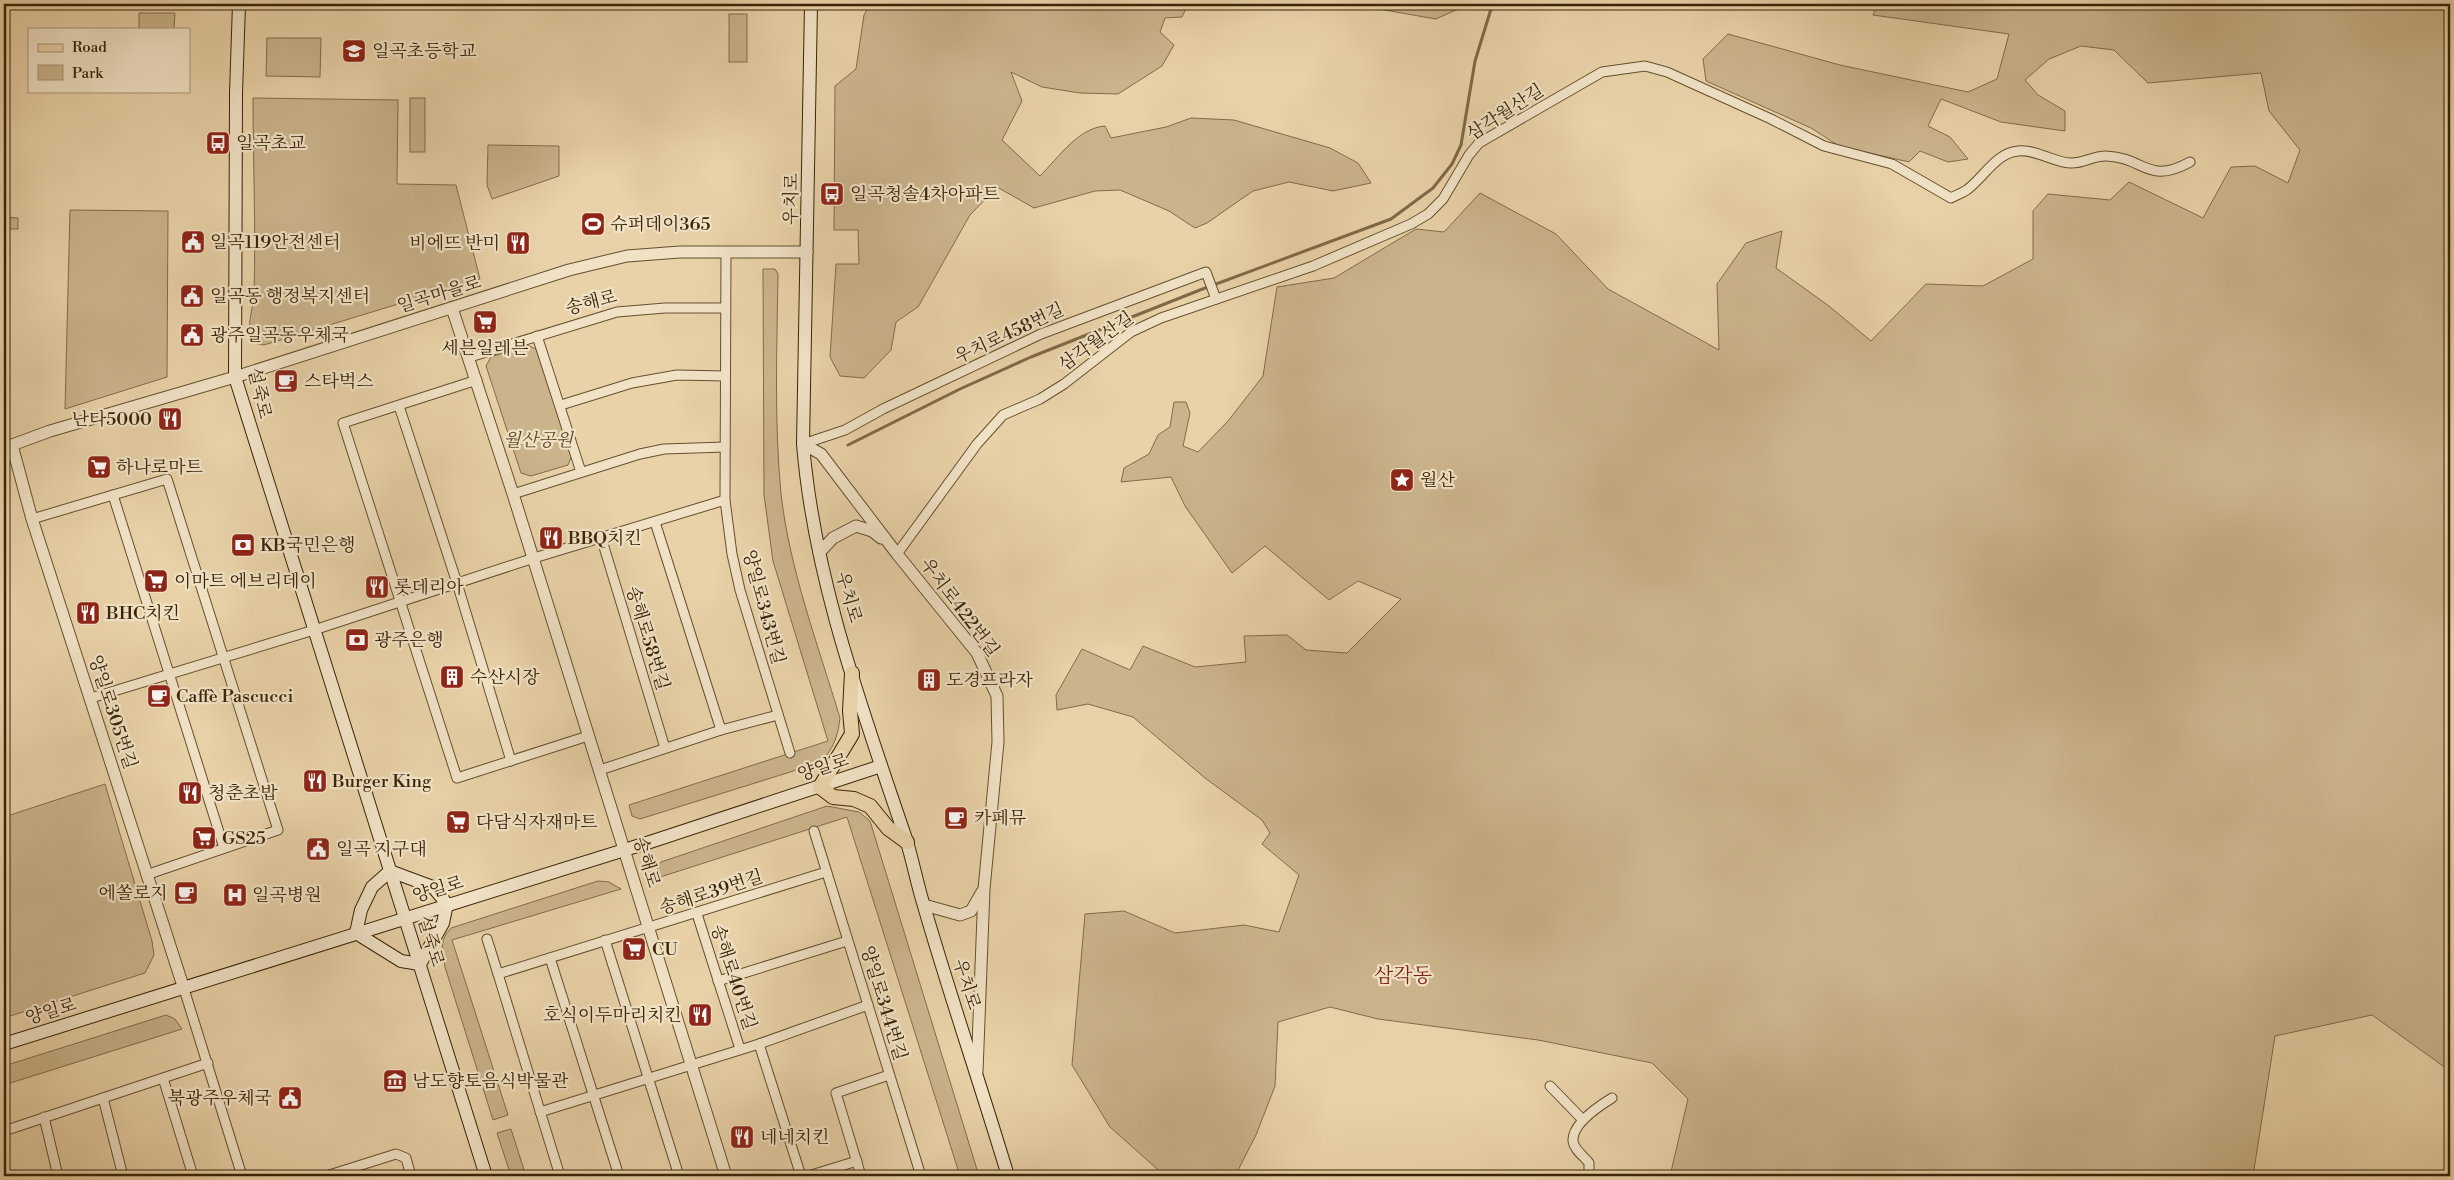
<svg xmlns="http://www.w3.org/2000/svg" width="2454" height="1180" font-family="'Libre Bodoni','Noto Serif KR',serif">
	<rect width="100%" height="100%" fill="#e9d2a8"/>
	<filter id="stains"><feTurbulence type="fractalNoise" baseFrequency=".004" numOctaves="4"/><feColorMatrix values="0 0 0 0 .2 0 0 0 0 .09 0 0 0 0 .02 0 0 0 .5 -.17"/></filter>
	<radialGradient id="worn" r=".72"><stop offset=".6" stop-color="#630" stop-opacity="0"/><stop offset="1" stop-color="#630" stop-opacity=".3"/></radialGradient>
	<g fill="#cbb48c" stroke="#826c49">
		<path d="M870,4H1188L1182,17L1165,18L1160,32L1174,45L1162,66L1118,94L1080,93L1042,87L1011,72L1022,101L1002,140L1040,176C1058,158 1078,128 1105,126L1111,138L1166,127L1191,118L1234,120L1330,148L1358,163L1371,183L1333,191L1289,182L1253,191L1207,223L1195,228L1169,211L1120,190L1095,191L1034,208L997,187L970,215L918,307L896,322L891,350L864,378L840,376L830,357L836,264H859L858,230H834L835,86L856,69L864,15Z"/>
		<path d="M1361,4H1469L1436,19L1367,7Z"/>
		<path d="M1877,4H2450V1071L2372,1015L2275,1036L2253,1176H1670L1688,1099L1652,1063L1538,1040L1378,1019L1330,1007L1278,1022L1275,1086L1256,1135L1235,1176H1165L1110,1127L1072,1065L1085,914L1124,911L1175,933L1244,925L1279,932L1299,875L1262,844L1270,833L1262,820L1205,778L1133,717L1088,704L1057,710L1056,695L1082,649L1130,670L1143,646L1195,667L1246,662L1244,636L1287,635L1306,650L1347,653L1401,599L1358,581L1329,600L1265,546L1232,573L1185,506L1171,477L1121,482L1124,468L1149,454L1158,435L1170,427L1174,402H1186L1190,413L1183,446L1198,452L1228,421L1263,376L1277,287L1334,278L1416,229L1444,232L1480,193L1556,234L1608,289L1719,350L1717,284L1746,243L1782,231L1776,268L1829,306L1871,341L1926,284L1983,286L2033,259V211L2048,194L2110,200L2129,182L2203,218L2231,167L2255,166L2288,183L2300,150L2269,111L2261,73L2148,83L2114,50L2081,46L2049,59L2025,80L2038,95L2065,111V131L2001,122L1941,99L1928,126L1950,137L1968,159L1948,162L1920,151L1909,162L1839,146L1811,128L1706,81L1703,59L1728,34L1840,65L1968,92L1997,79L2009,34L1873,15Z"/>
		<path d="M139,13H175L174,29H139Z"/>
		<rect x="729" y="14" width="18" height="48"/>
		<path d="M267,38H321L320,77L266,76Z"/>
		<path d="M253,98L398,100L397,184L456,185L480,279L264,345L253,343C245,328 253,311 254,294C256,229 253,164 253,98Z"/>
		<rect x="410" y="98" width="15" height="54"/>
		<path d="M488,145L559,146V176L492,199L487,185Z"/>
		<path d="M70,210L168,211L167,377L65,409Z"/>
		<path d="M4,217L18,218V229H4Z"/>
		<path d="M763,269H775L778,274C777,347 774,421 781,494C790,571 818,645 840,718C838,736 833,751 819,763L640,819L632,816L629,805L828,741L773,561L764,495Z"/>
		<path d="M527,345L536,349L572,455L568,465L531,476L521,473L486,366L491,357Z"/>
		<path d="M105,784L152,941L154,955L145,973L4,1018V817Z"/>
		<path d="M827,806L859,812L870,821L979,1176H960L847,817L651,880L661,862Z"/>
		<path d="M598,881L609,882L621,889L452,940L508,1115L493,1120L445,967C442,951 439,940 451,928Z"/>
		<path d="M166,1015L175,1019L182,1029L4,1085V1066Z"/>
		<path d="M511,1129L526,1176H511L497,1133Z"/>
	</g>
	<g fill="none" stroke-linecap="round" stroke-linejoin="round">
		<path stroke="#7f6946" stroke-width="3" d="M848,445L960,389L1031,357L1200,290L1391,219L1433,188L1452,164L1461,145L1475,61L1491,9L1497,4"/>
		<defs>
			<g id="minor">
				<path d="M726,252L725,500L732,554L740,590L790,753"/>
				<path d="M537,336L581,472"/>
				<path d="M470,357L617,312L665,308H725"/>
				<path d="M477,380L343,423L457,778L588,736"/>
				<path d="M561,405L632,383L677,375L725,376"/>
				<path d="M399,406L457,583L511,761"/>
				<path d="M803,444L845,430L883,409L1041,334L1206,272L1216,299"/>
				<path d="M513,494L640,454L664,449L725,447"/>
				<path d="M113,495L224,848"/>
				<path d="M32,519L167,479L278,830L146,875"/>
				<path d="M655,522L721,730"/>
				<path d="M601,537L665,748"/>
				<path d="M897,554L977,444L1003,415L1040,399L1064,384L1131,332L1161,318L1313,266L1411,224L1428,214L1443,199L1469,155L1479,143L1602,72L1645,66L1667,72L1771,119L1824,146L1892,164L1951,198C1956,195 1963,193 1968,189C1984,177 1996,153 2018,151C2036,149 2053,162 2070,163C2083,164 2094,155 2107,156C2145,158 2148,185 2190,162"/>
				<path d="M91,698L314,630L534,558L725,500"/>
				<path d="M600,770L721,730L778,715"/>
				<path d="M814,831L921,1176"/>
				<path d="M697,914L740,1049"/>
				<path d="M487,939L498,974"/>
				<path d="M605,940L679,1176"/>
				<path d="M550,958L619,1176"/>
				<path d="M718,981L847,941"/>
				<path d="M184,989L242,1176"/>
				<path d="M759,1044L801,1176"/>
				<path d="M163,1078L193,1176"/>
				<path d="M1550,1086L1583,1120"/>
				<path d="M103,1098L123,1176"/>
				<path d="M540,1112L759,1044L868,1005"/>
				<path d="M44,1117L58,1176"/>
				<path d="M4,1131L208,1063"/>
				<path d="M326,1176L396,1154L406,1158L411,1176"/>
				<path d="M560,1176L498,974L826,872"/>
				<path d="M808,1176L857,1161"/>
				<path d="M861,1176L836,1093L889,1075"/>
				<path d="M1589,1176V1163C1585,1157 1574,1150 1573,1141C1572,1124 1599,1106 1612,1098"/>
			</g>
			<g id="tertiary">
				<path d="M452,308L513,494L726,1176"/>
				<path d="M803,444L821,454L897,554L977,653L997,696L998,742L984,889L977,1072"/>
				<path d="M4,445H12L50,431L235,377L569,270L627,256L680,252H807"/>
				<path d="M12,445L32,519L184,989"/>
				<path d="M819,553L833,538L856,526L872,531L881,538"/>
				<path d="M924,905L960,915L971,911L982,892"/>
			</g>
			<g id="secondary">
				<path d="M239,4L236,93L235,377L486,1176"/>
				<path d="M811,4L803,444C814,580 863,711 906,839C913,861 917,884 924,906C950,996 981,1086 1008,1176"/>
				<path d="M390,871L433,887L447,904"/>
				<path d="M356,933L361,910L372,887L390,871"/>
				<path d="M356,933L401,961L420,964"/>
				<path d="M420,964L443,923L447,904"/>
				<path d="M4,1044L650,842L881,766"/>
			</g>
			<path id="primary" d="M852,673L850,711L852,734L820,787L833,797L854,799L870,806L888,828L907,842"/>
		</defs>
		<use href="#minor" stroke="#65502e" stroke-width="11"/>
		<use href="#tertiary" stroke="#65502e" stroke-width="13"/>
		<use href="#secondary" stroke="#392406" stroke-width="14"/>
		<use href="#primary" stroke="#392406" stroke-width="16"/>
		<use href="#minor" stroke="#f1e2c6" stroke-width="9"/>
		<use href="#tertiary" stroke="#f1e2c6" stroke-width="11"/>
		<use href="#secondary" stroke="#f1e2c6" stroke-width="12"/>
		<use href="#primary" stroke="#e9d2a8" stroke-width="14"/>
	</g>
	<defs>
		<symbol id="school-square" viewBox="-11 -11 22 22"><rect x="-9" y="-9" width="18" height="18" rx="4" fill="#8f2418" stroke="#f1e2c6"/><path d="M0-5L7-2L0 1L-7-2ZM-4 1L0 2.5L4 1V4Q0 6-4 4Z" fill="#fff"/></symbol>
		<symbol id="bus-square" viewBox="-11 -11 22 22"><rect x="-9" y="-9" width="18" height="18" rx="4" fill="#8f2418" stroke="#f1e2c6"/><path d="M-5-6H5V4H4V6H2V4H-2V6H-4V4H-5ZM-3.5-4V0h7V-4ZM-3.5 1.2v1.5H-2V1.2ZM2 1.2v1.5H3.5V1.2Z" fill="#fff"/></symbol>
		<symbol id="stadium-square" viewBox="-11 -11 22 22"><rect x="-9" y="-9" width="18" height="18" rx="4" fill="#8f2418" stroke="#f1e2c6"/><path d="M0-5a6.5 5 0 1 0 0 10a6.5 5 0 1 0 0-10ZM-3.5-1.8h7v3.6h-7Z" fill="#fff"/></symbol>
		<symbol id="civic-square" viewBox="-11 -11 22 22"><rect x="-9" y="-9" width="18" height="18" rx="4" fill="#8f2418" stroke="#f1e2c6"/><path d="M-.6-6.5H3V-4.5H.6V-3L4-1V1h2V6H-6V1h2V-1L-.6-3ZM-1.2 2.5V6h2.4V2.5Z" fill="#fff"/></symbol>
		<symbol id="restaurant-square" viewBox="-11 -11 22 22"><rect x="-9" y="-9" width="18" height="18" rx="4" fill="#8f2418" stroke="#f1e2c6"/><path d="M-5-6h1v4h1v-4h1v4h1v-4h1v5L-1.5 .5V6h-2V.5L-5-1ZM5-6V6H3V1.5H1.5Q1.5-4 5-6Z" fill="#fff"/></symbol>
		<symbol id="supermarket-square" viewBox="-11 -11 22 22"><rect x="-9" y="-9" width="18" height="18" rx="4" fill="#8f2418" stroke="#f1e2c6"/><path d="M-6-5.5h2.5l.6 2H6L4.5 2H-2.5L-4.4-4H-6ZM-1.5 3.2a1.3 1.3 0 1 0 .1 0ZM3 3.2a1.3 1.3 0 1 0 .1 0Z" fill="#fff"/></symbol>
		<symbol id="cafe-square" viewBox="-11 -11 22 22"><rect x="-9" y="-9" width="18" height="18" rx="4" fill="#8f2418" stroke="#f1e2c6"/><path d="M-5.5-4.5H6V0H3Q3 3.5 0 3.5H-2.5Q-5.5 3.5-5.5 0ZM3-3.2v2h1.7v-2ZM-6 4.5H4V6H-6Z" fill="#fff"/></symbol>
		<symbol id="sight-square" viewBox="-11 -11 22 22"><rect x="-9" y="-9" width="18" height="18" rx="4" fill="#8f2418" stroke="#f1e2c6"/><path d="M0-6L1.8-2.2L6-1.7L2.9 1.2L3.7 5.4L0 3.3L-3.7 5.4L-2.9 1.2L-6-1.7L-1.8-2.2Z" fill="#fff"/></symbol>
		<symbol id="bank-square" viewBox="-11 -11 22 22"><rect x="-9" y="-9" width="18" height="18" rx="4" fill="#8f2418" stroke="#f1e2c6"/><path d="M-6-4H6V4H-6ZM0-2.3a2.3 2.3 0 1 0 0 4.6a2.3 2.3 0 1 0 0-4.6Z" fill="#fff"/></symbol>
		<symbol id="building-square" viewBox="-11 -11 22 22"><rect x="-9" y="-9" width="18" height="18" rx="4" fill="#8f2418" stroke="#f1e2c6"/><path d="M-4-6H4V6H1V3H-1V6H-4ZM-2.5-4.3h1.7v1.8h-1.7ZM.8-4.3h1.7v1.8H.8ZM-2.5-1h1.7V.8h-1.7ZM.8-1h1.7V.8H.8Z" fill="#fff"/></symbol>
		<symbol id="hospital-square" viewBox="-11 -11 22 22"><rect x="-9" y="-9" width="18" height="18" rx="4" fill="#8f2418" stroke="#f1e2c6"/><path d="M-5-5h3v3.5h4V-5h3V5h-3V1.5h-4V5h-3Z" fill="#fff"/></symbol>
		<symbol id="museum-square" viewBox="-11 -11 22 22"><rect x="-9" y="-9" width="18" height="18" rx="4" fill="#8f2418" stroke="#f1e2c6"/><path d="M0-6L6-3V-2H-6V-3ZM-5-1h2V3h-2ZM-1-1h2V3h-2ZM3-1h2V3H3ZM-6 4H6V6H-6Z" fill="#fff"/></symbol>
	</defs>
	<g fill-rule="evenodd">
		<use href="#school-square" x="340" y="37" width="28" height="28"/>
		<use href="#bus-square" x="204" y="129" width="28" height="28"/>
		<use href="#bus-square" x="818" y="180" width="28" height="28"/>
		<use href="#stadium-square" x="579" y="210" width="28" height="28"/>
		<use href="#civic-square" x="179" y="228" width="28" height="28"/>
		<use href="#restaurant-square" x="504" y="229" width="28" height="28"/>
		<use href="#civic-square" x="178" y="282" width="28" height="28"/>
		<use href="#supermarket-square" x="471" y="308" width="28" height="28"/>
		<use href="#civic-square" x="178" y="321" width="28" height="28"/>
		<use href="#cafe-square" x="272" y="367" width="28" height="28"/>
		<use href="#restaurant-square" x="156" y="405" width="28" height="28"/>
		<use href="#supermarket-square" x="85" y="453" width="28" height="28"/>
		<use href="#sight-square" x="1388" y="466" width="28" height="28"/>
		<use href="#restaurant-square" x="537" y="524" width="28" height="28"/>
		<use href="#bank-square" x="229" y="531" width="28" height="28"/>
		<use href="#supermarket-square" x="142" y="567" width="28" height="28"/>
		<use href="#restaurant-square" x="363" y="573" width="28" height="28"/>
		<use href="#restaurant-square" x="74" y="599" width="28" height="28"/>
		<use href="#bank-square" x="343" y="626" width="28" height="28"/>
		<use href="#building-square" x="438" y="663" width="28" height="28"/>
		<use href="#building-square" x="915" y="666" width="28" height="28"/>
		<use href="#cafe-square" x="145" y="682" width="28" height="28"/>
		<use href="#restaurant-square" x="301" y="767" width="28" height="28"/>
		<use href="#restaurant-square" x="176" y="779" width="28" height="28"/>
		<use href="#cafe-square" x="942" y="804" width="28" height="28"/>
		<use href="#supermarket-square" x="444" y="808" width="28" height="28"/>
		<use href="#supermarket-square" x="190" y="824" width="28" height="28"/>
		<use href="#civic-square" x="304" y="835" width="28" height="28"/>
		<use href="#cafe-square" x="172" y="879" width="28" height="28"/>
		<use href="#hospital-square" x="221" y="881" width="28" height="28"/>
		<use href="#supermarket-square" x="620" y="935" width="28" height="28"/>
		<use href="#restaurant-square" x="686" y="1001" width="28" height="28"/>
		<use href="#museum-square" x="381" y="1067" width="28" height="28"/>
		<use href="#civic-square" x="276" y="1084" width="28" height="28"/>
		<use href="#restaurant-square" x="728" y="1123" width="28" height="28"/>
	</g>
	<g text-anchor="middle" stroke-width="4.5" stroke-linejoin="round" paint-order="stroke">
		<g font-size="18" fill="#392406" stroke="#f1e2c6" text-anchor="start">
			<text x="372" y="57">일곡초등학교</text>
			<text x="236" y="149">일곡초교</text>
			<text x="850" y="200">일곡청솔4차아파트</text>
			<text x="610" y="230">슈퍼데이365</text>
			<text x="210" y="248">일곡119안전센터</text>
			<text x="500" y="249" text-anchor="end">비에뜨 반미</text>
			<text x="210" y="302">일곡동 행정복지센터</text>
			<text x="210" y="341">광주일곡동우체국</text>
			<text x="485" y="354" text-anchor="middle">세븐일레븐</text>
			<text x="304" y="387">스타벅스</text>
			<text x="152" y="425" text-anchor="end">난타5000</text>
			<text x="116" y="473">하나로마트</text>
			<text x="1420" y="486">월산</text>
			<text x="568" y="544">BBQ치킨</text>
			<text x="260" y="551">KB국민은행</text>
			<text x="174" y="587">이마트 에브리데이</text>
			<text x="394" y="593">롯데리아</text>
			<text x="106" y="619">BHC치킨</text>
			<text x="374" y="646">광주은행</text>
			<text x="470" y="683">수산시장</text>
			<text x="946" y="686">도경프라자</text>
			<text x="176" y="702">Caffè Pascucci</text>
			<text x="332" y="787">Burger King</text>
			<text x="208" y="799">청춘초밥</text>
			<text x="974" y="824">카페뮤</text>
			<text x="476" y="828">다담식자재마트</text>
			<text x="222" y="844">GS25</text>
			<text x="336" y="855">일곡 지구대</text>
			<text x="168" y="899" text-anchor="end">에쏠로지</text>
			<text x="252" y="901">일곡병원</text>
			<text x="652" y="955">CU</text>
			<text x="682" y="1021" text-anchor="end">호식이두마리치킨</text>
			<text x="412" y="1087">남도향토음식박물관</text>
			<text x="272" y="1104" text-anchor="end">북광주우체국</text>
			<text x="760" y="1143">네네치킨</text>
		</g>
		<g font-size="18" fill="#392406" stroke="#f1e2c6">
			<text transform="translate(1505 112) rotate(-33)" y="6">삼각월산길</text>
			<text transform="translate(791 199) rotate(-89)" y="6">우치로</text>
			<text transform="translate(439 294) rotate(-17)" y="6">일곡마을로</text>
			<text transform="translate(591 302) rotate(-14)" y="6">송해로</text>
			<text transform="translate(1009 333) rotate(-25)" y="6">우치로458번길</text>
			<text transform="translate(1096 341) rotate(-36)" y="6">삼각월산길</text>
			<text transform="translate(260 393) rotate(77)" y="6">설죽로</text>
			<text transform="translate(849 597) rotate(74)" y="6">우치로</text>
			<text transform="translate(764 607) rotate(75)" y="6">양일로343번길</text>
			<text transform="translate(960 607) rotate(53)" y="6">우치로422번길</text>
			<text transform="translate(648 638) rotate(73)" y="6">송해로58번길</text>
			<text transform="translate(113 712) rotate(72)" y="6">양일로305번길</text>
			<text transform="translate(823 767) rotate(-18)" y="6">양일로</text>
			<text transform="translate(647 862) rotate(73)" y="6">송해로</text>
			<text transform="translate(438 889) rotate(-17)" y="6">양일로</text>
			<text transform="translate(711 892) rotate(-18)" y="6">송해로39번길</text>
			<text transform="translate(431 941) rotate(73)" y="6">설죽로</text>
			<text transform="translate(734 977) rotate(72)" y="6">송해로40번길</text>
			<text transform="translate(967 984) rotate(72)" y="6">우치로</text>
			<text transform="translate(884 1003) rotate(73)" y="6">양일로344번길</text>
			<text transform="translate(51 1011) rotate(-17)" y="6">양일로</text>
		</g>
		<g font-size="18" font-style="italic" fill="#5e4828" stroke="#f1e2c6">
			<text x="538" y="446">월산공원</text>
		</g>
		<g font-size="20" fill="#7a1f14" stroke="#f1e2c6">
			<text x="1403" y="982">삼각동</text>
		</g>
	</g>
	<rect width="2454" height="1180" fill="none" stroke="#e9d2a8" stroke-width="20"/>
	<rect x="5" y="5" width="2444" height="1170" fill="none" stroke="#392406" stroke-width="2.5"/>
	<rect x="10" y="10" width="2434" height="1160" fill="none" stroke="#392406"/>
	<rect x="28" y="28" width="162" height="65" fill="#f1e2c6" stroke="#a79679"/>
	<rect x="38" y="44" width="25" height="8" fill="#e9d2a8" stroke="#a79679"/>
	<text x="72" y="52" font-size="15" fill="#392406">Road</text>
	<rect x="38" y="65" width="25" height="15" fill="#cbb48c" stroke="#a79679"/>
	<text x="72" y="78" font-size="15" fill="#392406">Park</text>
	<rect width="100%" height="100%" filter="url(#stains)"/>
	<rect width="100%" height="100%" fill="url(#worn)"/>
</svg>
